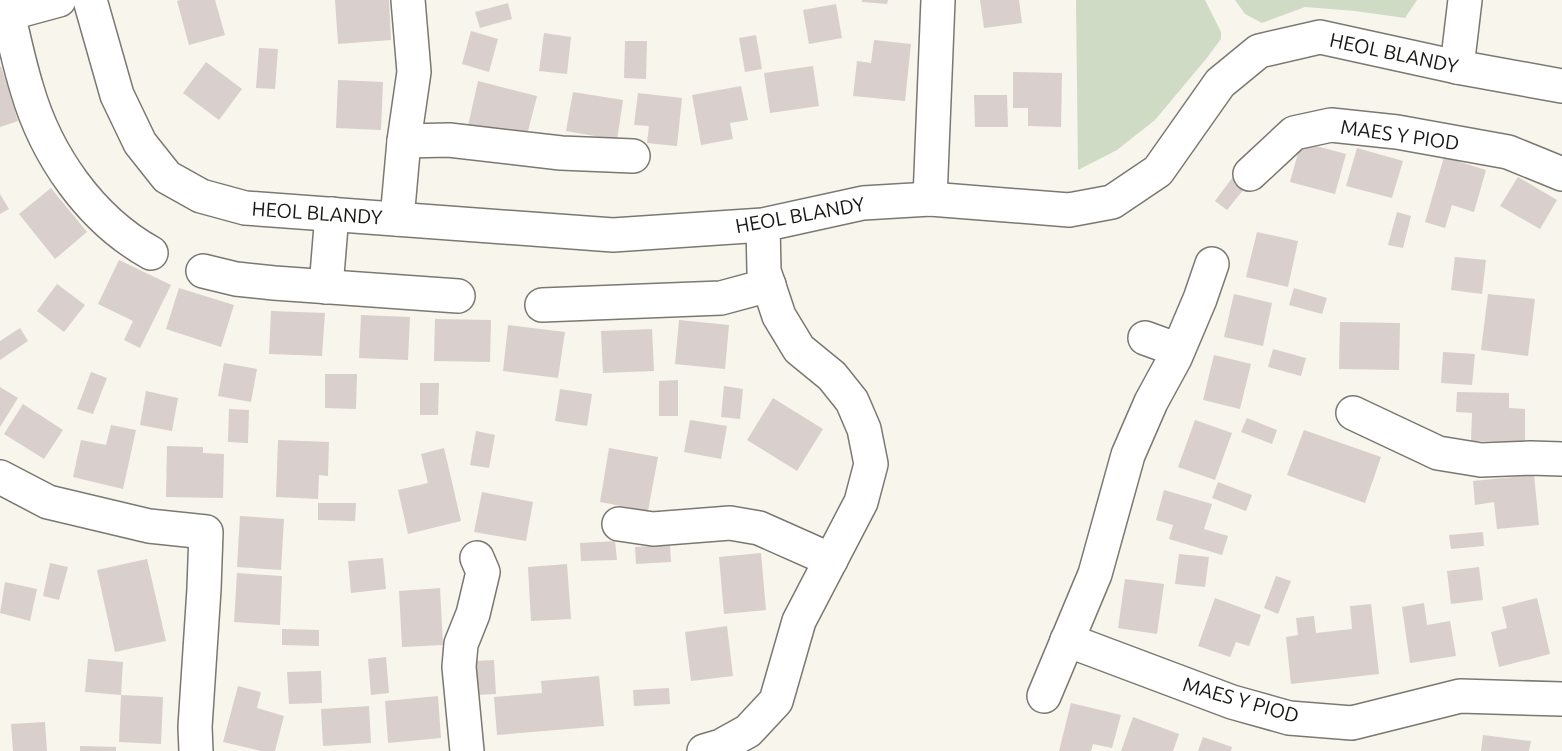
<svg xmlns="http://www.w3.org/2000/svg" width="1562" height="751" font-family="Ubuntu,sans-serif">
	<rect width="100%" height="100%" fill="#f8f5ed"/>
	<g fill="#cfdbc5">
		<path d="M1076,0H1205L1221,32V39L1206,59L1155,120L1117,150L1078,170Z"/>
		<path d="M1235,0H1417L1405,18L1355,11L1305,7L1262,23L1245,14Z"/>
	</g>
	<g fill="#d9cfcc">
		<path d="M180,0H215L225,35L189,45L177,1Z"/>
		<path d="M335,0H389L391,40L338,44Z"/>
		<path d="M862,0H888L887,4L862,2Z"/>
		<path d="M980,0H1019L1022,23L984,28Z"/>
		<path d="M508,3L512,19L480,28L475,12Z"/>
		<path d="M836,4L842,38L809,44L803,10Z"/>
		<path d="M471,31L498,39L489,72L462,64Z"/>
		<path d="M544,33L571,37L567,74L539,71Z"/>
		<path d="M756,35L762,69L745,72L739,38Z"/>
		<path d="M874,40L911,44L905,101L853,96L857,61L871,63Z"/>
		<path d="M625,41H647L646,79L624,78Z"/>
		<path d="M259,48L278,49L275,89L256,88Z"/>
		<path d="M206,62L242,89L219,120L183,93Z"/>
		<path d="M1,66L18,121L0,127V67Z"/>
		<path d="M813,66L819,106L770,113L764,73Z"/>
		<path d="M1013,72L1062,73L1061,127L1028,126V108H1013Z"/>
		<path d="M338,80L383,82L381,130L336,128Z"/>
		<path d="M478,81L537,96L526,139L468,126Z"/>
		<path d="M741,86L748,120L730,123L733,139L701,145L692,95Z"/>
		<path d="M573,92L623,100L617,140L566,131Z"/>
		<path d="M638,93L682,98L677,146L647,143L649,126L634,125Z"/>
		<path d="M974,95H1007L1008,127H975Z"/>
		<path d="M1301,142L1346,154L1335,194L1290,182Z"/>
		<path d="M1357,148L1403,161L1392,198L1346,186Z"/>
		<path d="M1444,157L1486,170L1474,212L1452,205L1445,228L1425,222Z"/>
		<path d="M1235,174L1248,184L1227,210L1215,201Z"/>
		<path d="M1518,177L1557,200L1540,229L1500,206Z"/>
		<path d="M51,188L87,232L55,259L19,214Z"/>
		<path d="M0,194L9,209L0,214Z"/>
		<path d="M1397,212L1411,216L1403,248L1388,245Z"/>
		<path d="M1257,232L1298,241L1288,287L1246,277Z"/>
		<path d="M1455,257L1486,260L1482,294L1451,290Z"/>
		<path d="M119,260L171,285L140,348L124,340L133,321L98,304Z"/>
		<path d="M57,284L85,305L64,332L37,311Z"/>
		<path d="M179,288L234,305L221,347L166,329Z"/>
		<path d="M1294,288L1327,298L1322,314L1289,305Z"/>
		<path d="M1234,294L1272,303L1263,346L1224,337Z"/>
		<path d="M1488,294L1535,299L1528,356L1481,350Z"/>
		<path d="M271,311L325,313L322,356L269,354Z"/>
		<path d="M361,315L410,317L408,360L359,358Z"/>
		<path d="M435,319L491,320L490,362L434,361Z"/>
		<path d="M679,320L729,325L725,369L675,364Z"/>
		<path d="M1340,322L1400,323L1399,370L1339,369Z"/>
		<path d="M508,325L565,332L558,378L503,371Z"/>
		<path d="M20,328L28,341L0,360V341Z"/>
		<path d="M652,329L654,371L603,373L601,331Z"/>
		<path d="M1273,349L1306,358L1301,376L1268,367Z"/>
		<path d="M1443,352L1475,354L1472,385L1441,383Z"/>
		<path d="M1214,355L1251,364L1240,409L1203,400Z"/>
		<path d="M224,363L257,369L251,402L218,396Z"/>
		<path d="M91,372L107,378L93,414L77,409Z"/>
		<path d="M325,374H357L356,409L325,408Z"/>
		<path d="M678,380V416H659V381Z"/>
		<path d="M420,383H439L438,415H420Z"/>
		<path d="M724,386L743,389L740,419L721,417Z"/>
		<path d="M0,387L18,398L0,427Z"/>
		<path d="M560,389L592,394L587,426L555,421Z"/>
		<path d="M146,391L178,398L172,431L140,425Z"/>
		<path d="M1457,392L1509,393V408L1525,409V442L1471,441L1472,413L1456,412Z"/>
		<path d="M773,398L823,429L797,471L747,440Z"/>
		<path d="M23,404L63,430L44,459L4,434Z"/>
		<path d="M229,409L249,410L248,443L228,442Z"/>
		<path d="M1247,418L1277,430L1272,444L1241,432Z"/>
		<path d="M690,420L727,426L721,459L684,452Z"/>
		<path d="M1195,420L1232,433L1215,480L1178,467Z"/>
		<path d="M111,425L136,430L123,489L73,477L81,440L106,445Z"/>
		<path d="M1304,430L1381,457L1365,503L1287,475Z"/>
		<path d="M476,431L495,435L489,468L470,465Z"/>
		<path d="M278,440L329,442L328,476L319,475L318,499L276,497Z"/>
		<path d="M167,446L203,447V453L224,454L223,498L166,497Z"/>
		<path d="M444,448L461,521L408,534L398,490L428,483L421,454Z"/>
		<path d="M609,448L658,457L648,511L600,502Z"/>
		<path d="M1534,475L1539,525L1497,529L1494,502L1475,505L1473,481Z"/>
		<path d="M1218,482L1252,495L1246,511L1212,498Z"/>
		<path d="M1164,490L1212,504L1204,529L1228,536L1222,555L1169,539L1173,525L1156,520Z"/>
		<path d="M482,492L533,502L526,541L474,532Z"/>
		<path d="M318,503H356L355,521L318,520Z"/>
		<path d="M240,516L284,519L281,570L237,567Z"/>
		<path d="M1483,532L1484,546L1451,549L1449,535Z"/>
		<path d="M615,541L617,560L581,561L580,543Z"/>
		<path d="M670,545L671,562L636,564L635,547Z"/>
		<path d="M761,553L766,610L724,614L719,557Z"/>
		<path d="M1179,554L1209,557L1205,587L1175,584Z"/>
		<path d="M383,558L386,589L351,593L348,561Z"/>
		<path d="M147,559L166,641L115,652L97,570Z"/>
		<path d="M50,563L68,567L59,600L43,596Z"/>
		<path d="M567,564L571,619L531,621L528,567Z"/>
		<path d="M1479,567L1483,600L1451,604L1447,571Z"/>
		<path d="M237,573L282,576L280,625L234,622Z"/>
		<path d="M1276,576L1291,581L1278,614L1264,608Z"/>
		<path d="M1125,579L1164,584L1157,634L1118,628Z"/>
		<path d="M5,582L37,589L30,621L0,613Z"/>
		<path d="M440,588L443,645L402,647L399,591Z"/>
		<path d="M1215,598L1261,615L1249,646L1236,642L1230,657L1198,646Z"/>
		<path d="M1537,598L1550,654L1499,667L1491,632L1507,628L1502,607Z"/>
		<path d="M1424,603L1427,625L1450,621L1456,656L1410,663L1402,607Z"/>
		<path d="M1371,604L1379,674L1291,684L1286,637L1298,635L1296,618L1314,616L1316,633L1352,629L1350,606Z"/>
		<path d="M727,626L733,676L691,681L685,632Z"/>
		<path d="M282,629L319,630V646L282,645Z"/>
		<path d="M386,657L389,693L371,695L368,659Z"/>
		<path d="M88,659L123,662L121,695L85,692Z"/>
		<path d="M494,660L496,694L477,695L476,661Z"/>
		<path d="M321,671L322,703L289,704L287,672Z"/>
		<path d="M599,676L604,726L497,735L494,697L542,693L541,681Z"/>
		<path d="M238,686L261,692L257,708L284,716L275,751H261L223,742Z"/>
		<path d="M669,688L670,704L634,706L633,690Z"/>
		<path d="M121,695L163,697L161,744L119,742Z"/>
		<path d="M438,696L441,738L388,743L385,701Z"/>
		<path d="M1071,703L1121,715L1112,748L1093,744L1091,751H1059Z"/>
		<path d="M369,706L371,743L323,746L321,709Z"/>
		<path d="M1133,717L1179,734L1173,751H1121Z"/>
		<path d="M45,722L47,751H13L11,724Z"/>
		<path d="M1483,735L1531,741L1529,751H1481Z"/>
		<path d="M1203,737L1232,747L1231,751H1198Z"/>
		<path d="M80,746L116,747V751H80Z"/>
	</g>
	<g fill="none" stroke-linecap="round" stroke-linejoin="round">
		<defs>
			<g id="minor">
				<path d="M5,0C12,30 18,60 27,89C46,155 90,219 151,253"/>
				<path d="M90,0L117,95L140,143L167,177L201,196L245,208L613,235L763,225L863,203L930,199L1069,210L1112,202L1158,171L1220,83L1259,51L1320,37L1457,67L1562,86"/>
				<path d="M0,16L59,0"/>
				<path d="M1457,67L1465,0"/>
				<path d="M404,141L449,140L561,153L633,156"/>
				<path d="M1250,174L1294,133L1331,125L1397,132L1508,152L1562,174"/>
				<path d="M930,199L938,0"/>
				<path d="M397,219L404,141L414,72L408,0"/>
				<path d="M203,271L236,279L274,283L458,296"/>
				<path d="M326,287L332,214"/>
				<path d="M542,305L721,298L769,285"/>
				<path d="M1145,338L1178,350"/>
				<path d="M1353,413L1438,453L1481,460L1531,458L1562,459"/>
				<path d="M0,477L48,502L149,526L206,532L204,589L195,727L196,751"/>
				<path d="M619,524L653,529L730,523L759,528L831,560"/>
				<path d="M1067,640L1232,702L1289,718L1352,723L1460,696L1562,699"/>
				<path d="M1044,696L1095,574L1128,455L1151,402L1175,358L1200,299L1212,264"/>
				<path d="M467,751L459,667L461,644L473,614L483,572L477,558"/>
				<path d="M704,751L721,746L748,731L776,701L799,621L861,502L871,464L864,429L852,401L832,376L799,349L779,316L764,271L763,225"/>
			</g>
		</defs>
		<use href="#minor" stroke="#7b7871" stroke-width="36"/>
		<use href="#minor" stroke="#fff" stroke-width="33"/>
	</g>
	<g text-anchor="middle" stroke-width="6" stroke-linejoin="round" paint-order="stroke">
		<g font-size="20" fill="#181714" stroke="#fff">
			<text transform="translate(1394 53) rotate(12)" y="7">HEOL BLANDY</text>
			<text transform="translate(1400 135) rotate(8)" y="7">MAES Y PIOD</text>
			<text transform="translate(317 213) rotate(4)" y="7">HEOL BLANDY</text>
			<text transform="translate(800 215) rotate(-10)" y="7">HEOL BLANDY</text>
			<text transform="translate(1241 700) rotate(16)" y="7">MAES Y PIOD</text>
		</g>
	</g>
</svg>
